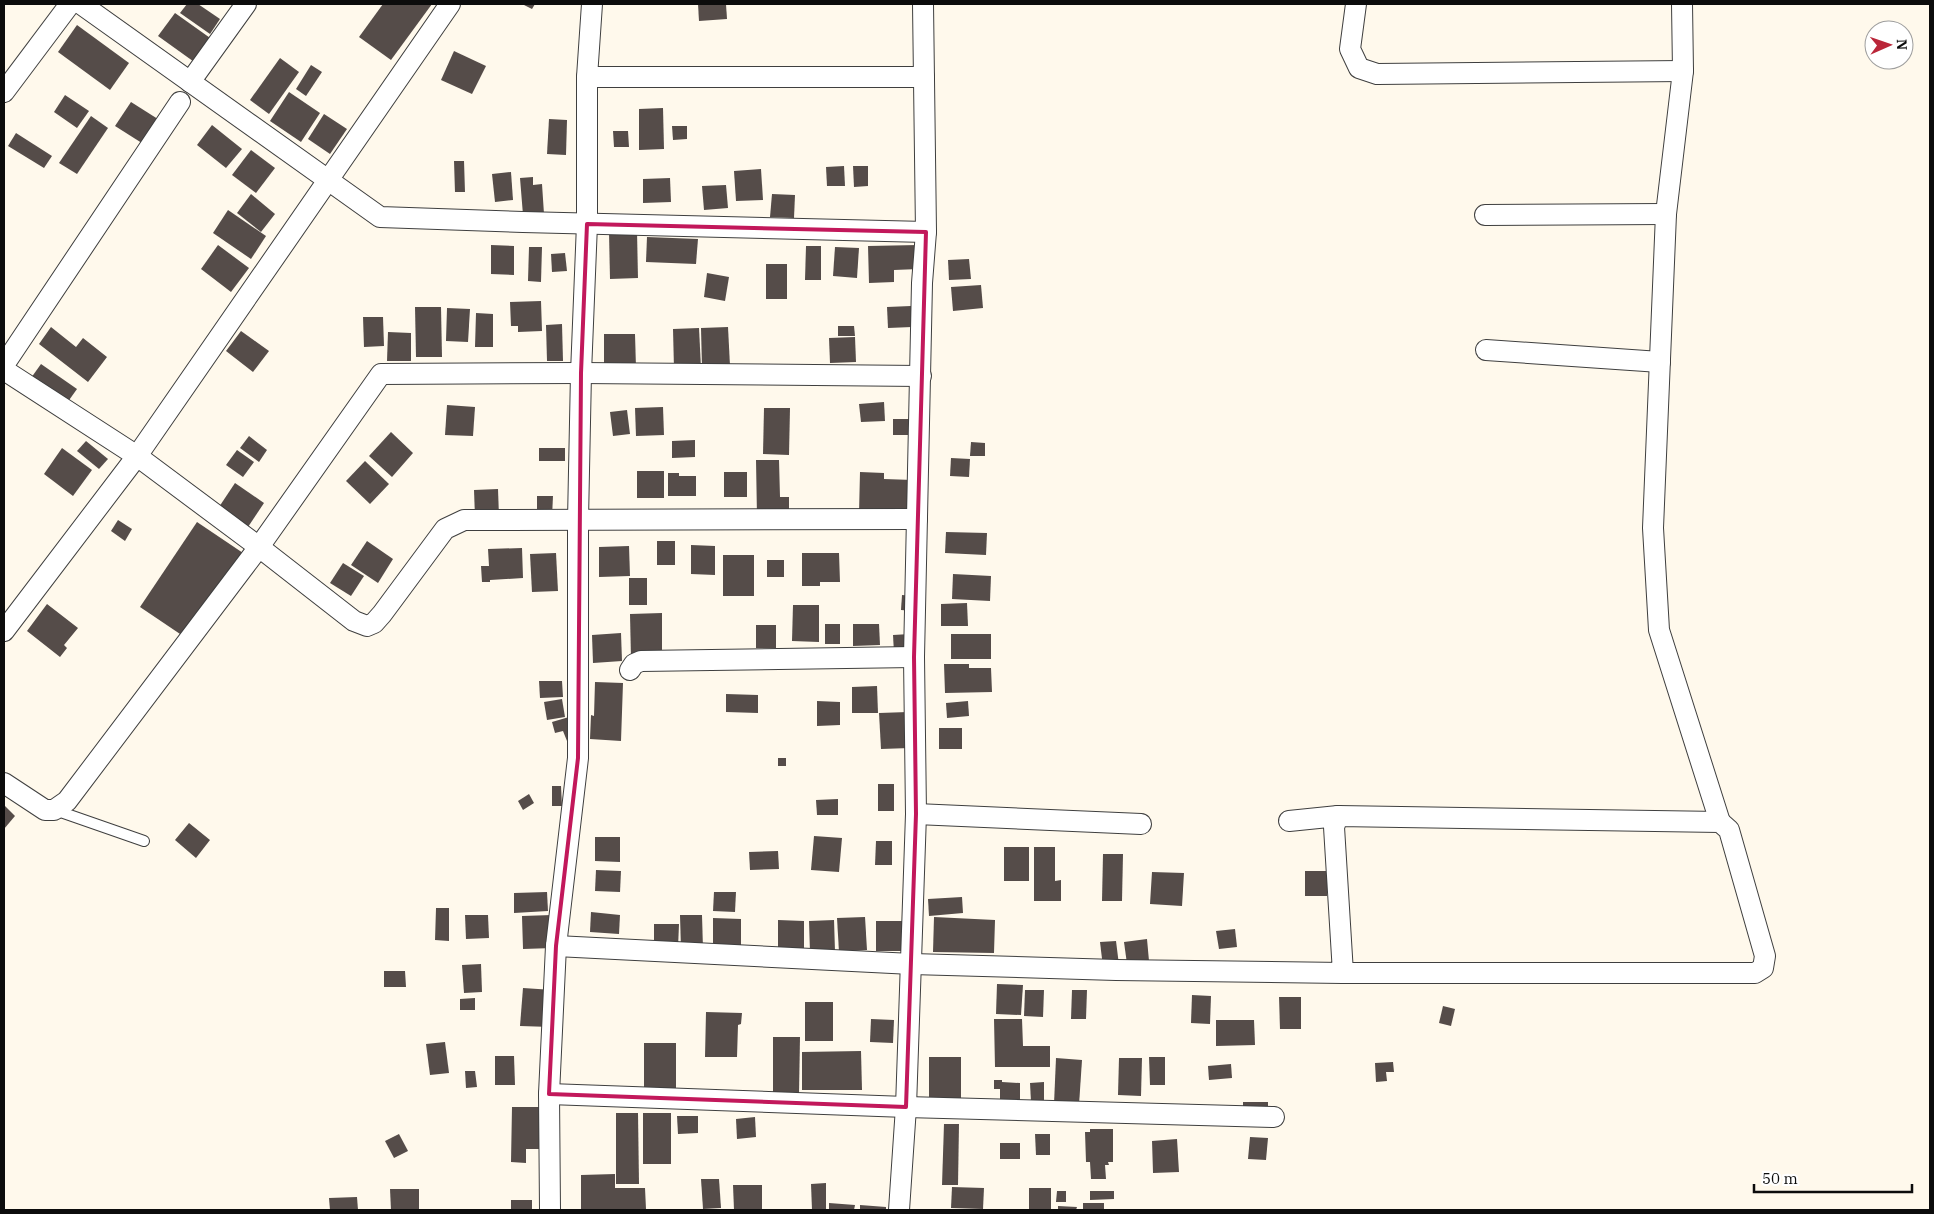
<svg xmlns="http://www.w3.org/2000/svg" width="1934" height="1214" font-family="'IBM Plex Serif',serif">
	<rect width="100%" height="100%" fill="#fff9ec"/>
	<g fill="#554c49">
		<path d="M187,4H198L220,19L210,34L180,13Z"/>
		<path d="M383,4H432L391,60L359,37Z"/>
		<path d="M522,4H535L532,9Z"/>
		<path d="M698,4H726L727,19L699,21Z"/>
		<path d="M175,13L213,40L197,64L158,36Z"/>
		<path d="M77,25L129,63L110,90L58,52Z"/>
		<path d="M454,51L486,66L472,94L441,80Z"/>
		<path d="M280,58L299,72L269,114L250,100Z"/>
		<path d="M311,65L322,72L306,96L296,89Z"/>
		<path d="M289,92L320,113L301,142L270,121Z"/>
		<path d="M65,95L89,111L77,128L54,112Z"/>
		<path d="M131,102L161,121L145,145L115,126Z"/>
		<path d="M663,108L664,149L639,150V109Z"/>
		<path d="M324,114L347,129L330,154L308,139Z"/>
		<path d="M91,116L108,128L77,174L59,163Z"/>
		<path d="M549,119L567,120L566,155L547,154Z"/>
		<path d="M212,125L242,149L226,168L197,145Z"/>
		<path d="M672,126H687V139L673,140Z"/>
		<path d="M613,131H628L629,147H614Z"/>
		<path d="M16,133L52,156L44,168L8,146Z"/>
		<path d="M251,150L275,168L256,193L232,175Z"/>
		<path d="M454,161H464L465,192H455Z"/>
		<path d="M844,166L845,186H827L826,167Z"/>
		<path d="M853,166H868V186L854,187Z"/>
		<path d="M761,169L763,200L736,201L734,171Z"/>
		<path d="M511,172L513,200L495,202L492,174Z"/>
		<path d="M533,177V185L542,184L544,214L523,215L520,178Z"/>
		<path d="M670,178L671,202L643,203V179Z"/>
		<path d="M726,185L728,208L704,210L702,186Z"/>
		<path d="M251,194L275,214L261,232L237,213Z"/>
		<path d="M772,194L795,195L794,218L770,217Z"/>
		<path d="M228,210L266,236L251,259L213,233Z"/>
		<path d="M637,231L638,278L610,279L609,232Z"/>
		<path d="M647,237L698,239L696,264L646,262Z"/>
		<path d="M218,245L249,268L231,292L201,269Z"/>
		<path d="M491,245L514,246V275L491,274Z"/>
		<path d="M918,245L919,269L894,270V282L869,283L868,246Z"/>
		<path d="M806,246H821V280H805Z"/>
		<path d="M529,247H542L541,282L528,281Z"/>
		<path d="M835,247L859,248L857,278L833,276Z"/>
		<path d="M565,253L567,271L552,272L551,254Z"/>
		<path d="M969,259L971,279L949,280L948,260Z"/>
		<rect x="766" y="264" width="21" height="35"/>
		<path d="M707,273L729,277L725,301L704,297Z"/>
		<path d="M981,285L983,308L953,311L951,287Z"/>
		<path d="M541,301L542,331L518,332V326H511L510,302Z"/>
		<path d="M911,306L912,327L888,328L887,307Z"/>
		<path d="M415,307H441L442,357H416Z"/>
		<path d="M447,308L470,309L468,342L446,341Z"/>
		<path d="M476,313L493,314V347H475Z"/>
		<path d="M363,317H383L384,346L364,347Z"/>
		<path d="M562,324L563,361H547L546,325Z"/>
		<path d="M838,326H854L855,336H838Z"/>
		<path d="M51,327L76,347L83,338L107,357L88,382L39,344Z"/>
		<path d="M728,327L730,366L702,368L701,328Z"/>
		<path d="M699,328L701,368L674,369L673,329Z"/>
		<path d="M241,331L269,351L253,372L226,351Z"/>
		<path d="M388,332L411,333V361H387Z"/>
		<path d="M604,334H635L636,368L604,369Z"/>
		<path d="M855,337L856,362L830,363L829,338Z"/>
		<path d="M41,364L77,389L67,403L31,378Z"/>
		<path d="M884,402L885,421L861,422L859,404Z"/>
		<path d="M447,405L475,407L473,436L445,435Z"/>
		<path d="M663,407L664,435L636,436L635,408Z"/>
		<path d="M764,408H790L789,455L763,454Z"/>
		<path d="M627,410L630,434L613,436L610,412Z"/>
		<rect x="893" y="419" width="25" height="16"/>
		<path d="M391,432L413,453L392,477L369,456Z"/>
		<path d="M249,436L267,450L259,462L240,448Z"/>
		<path d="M695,440V457L672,458V441Z"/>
		<path d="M86,441L108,459L99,469L77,451Z"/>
		<path d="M971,442L985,443V456H970Z"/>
		<path d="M62,448L92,470L73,496L44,474Z"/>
		<rect x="539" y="448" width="26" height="13"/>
		<path d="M237,450L254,462L243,477L226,465Z"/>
		<path d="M951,458L970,459L969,477L950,476Z"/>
		<path d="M756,460H779L780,497H789V516L757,517Z"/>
		<path d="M365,461L389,484L370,504L346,481Z"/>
		<rect x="637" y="471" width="27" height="27"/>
		<rect x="724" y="472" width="23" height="25"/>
		<path d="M860,472L884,473V479L913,480V515L859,514Z"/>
		<path d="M668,473H679V476H696V496H668Z"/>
		<path d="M235,483L264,503L248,527L219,507Z"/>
		<path d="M498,489L499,516L475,517L474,490Z"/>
		<path d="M537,496H553L552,517L537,516Z"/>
		<path d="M118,520L132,529L125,541L111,531Z"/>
		<path d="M197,522L243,553L186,638L140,607Z"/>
		<path d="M946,532L987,533L986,555L945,553Z"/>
		<path d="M367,541L393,559L378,583L351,565Z"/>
		<rect x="657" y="541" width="18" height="24"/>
		<path d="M691,545L715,546V575L691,574Z"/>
		<path d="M629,546L630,576L599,577V547Z"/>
		<path d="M522,548L523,578L490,580V582H482L481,566H489L488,549Z"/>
		<path d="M556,553L558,591L532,592L530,554Z"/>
		<path d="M802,553H839L840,582H820V586H802Z"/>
		<rect x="723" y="555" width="31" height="41"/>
		<rect x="767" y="560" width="17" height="17"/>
		<path d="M343,563L364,576L351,596L330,583Z"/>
		<path d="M953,574L991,576L990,601L952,599Z"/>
		<rect x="629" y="578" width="18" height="27"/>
		<path d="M902,595L914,596V611L901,610Z"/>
		<path d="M967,603L968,626H941V604Z"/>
		<path d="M47,604L78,628L64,645L67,648L60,657L27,631Z"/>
		<path d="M793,605H819V642L792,641Z"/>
		<path d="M662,613V659H631L630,614Z"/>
		<rect x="825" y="624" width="15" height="20"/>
		<path d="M853,624H879L880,645L853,646Z"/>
		<rect x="756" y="625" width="20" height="23"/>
		<path d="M621,633L622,661L593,663L592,635Z"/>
		<path d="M910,634L911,652L894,653L893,635Z"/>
		<rect x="951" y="634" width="40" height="25"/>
		<path d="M944,664H969V668H991L992,692L945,693Z"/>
		<path d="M539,681H562L563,697L540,698Z"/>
		<path d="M595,682L623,683L621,741L590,739L591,715L594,716Z"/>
		<path d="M877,686L878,713H852V687Z"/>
		<path d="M726,694L758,695V713L726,712Z"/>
		<path d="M562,699L565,717L547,720L544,702Z"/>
		<path d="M817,701L840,702V725L817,726Z"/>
		<path d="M968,701L969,716L947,718L946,703Z"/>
		<path d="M908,712L910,748L881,749L879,713Z"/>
		<path d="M569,717L573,739L567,741L563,731L555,733L552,722Z"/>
		<rect x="939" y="728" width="23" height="21"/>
		<rect x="778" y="758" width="8" height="8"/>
		<rect x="878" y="784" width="16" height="27"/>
		<path d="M552,786H561L562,806H552Z"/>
		<path d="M529,794L534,803L523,810L518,801Z"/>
		<path d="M838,799V815H817L816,800Z"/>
		<path d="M4,805L15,816L4,829Z"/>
		<path d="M189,823L210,840L196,858L175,840Z"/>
		<path d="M814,836L842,838L839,872L811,870Z"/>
		<path d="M595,837H620V862L595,861Z"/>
		<path d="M876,841H892V865H875Z"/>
		<rect x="1004" y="847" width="25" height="34"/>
		<path d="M1034,847H1055V881L1061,880V901H1034Z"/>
		<path d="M778,851L779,869L750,870L749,852Z"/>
		<path d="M1103,854H1123L1122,901H1102Z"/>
		<path d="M596,870L621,871L620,892L595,891Z"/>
		<rect x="1305" y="871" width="22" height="25"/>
		<path d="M1152,872L1184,873L1182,906L1150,904Z"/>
		<path d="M547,892L548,911L514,913V893Z"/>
		<path d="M714,892H736L735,912L713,911Z"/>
		<path d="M962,897L963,913L929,916L928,899Z"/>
		<path d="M436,908H449V941L435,940Z"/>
		<path d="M591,912L620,915L619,934L590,932Z"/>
		<path d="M465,915H488L489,938L466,939Z"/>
		<path d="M552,915L553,948L523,949L522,916Z"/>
		<path d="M680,915H702L703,949H681Z"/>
		<path d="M865,917L867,950L839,952L837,918Z"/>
		<path d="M934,917L995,920L994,953L933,952Z"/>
		<path d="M713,918L741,919V953H713Z"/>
		<path d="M778,920L804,921V955L778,954Z"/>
		<path d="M834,920L835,951L810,953L809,921Z"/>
		<rect x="876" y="921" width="26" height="30"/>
		<path d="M654,924H679L678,948H654Z"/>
		<path d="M1235,929L1237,947L1219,949L1216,931Z"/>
		<path d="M1147,939L1149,961L1127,964L1124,942Z"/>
		<path d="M1116,941L1119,965L1103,967L1100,942Z"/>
		<path d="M481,964L482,992L464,993L462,965Z"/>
		<path d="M384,971H405L406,987H384Z"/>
		<path d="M997,984L1023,985L1021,1015L996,1014Z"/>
		<path d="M523,988L553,990L551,1027L520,1026Z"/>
		<path d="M1025,990H1044L1043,1017L1024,1016Z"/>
		<path d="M1072,990H1087L1086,1019H1071Z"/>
		<path d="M1192,995L1211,996L1210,1024L1191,1023Z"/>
		<path d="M1279,997H1301V1029H1280Z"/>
		<path d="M475,998V1010H460V999Z"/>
		<rect x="805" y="1002" width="28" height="39"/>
		<path d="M1443,1006L1455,1009L1451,1026L1439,1023Z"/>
		<path d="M706,1012L742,1013L741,1024L738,1025L737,1057H705Z"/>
		<path d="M871,1019L894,1020L893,1043L870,1042Z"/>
		<path d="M994,1019H1022L1023,1046H1050V1067H995Z"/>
		<path d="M1216,1020H1254L1255,1045L1216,1046Z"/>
		<path d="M773,1037H800L799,1094H773Z"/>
		<path d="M445,1042L449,1073L430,1075L426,1044Z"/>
		<rect x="644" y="1043" width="32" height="49"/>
		<path d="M861,1051L862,1090H802V1052Z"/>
		<path d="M495,1056H514L515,1085H495Z"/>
		<rect x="929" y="1057" width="32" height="42"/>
		<path d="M1149,1057H1165V1085H1150Z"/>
		<path d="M1056,1058L1082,1060L1079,1105L1054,1104Z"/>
		<path d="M1119,1058H1142L1141,1096L1118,1095Z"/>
		<path d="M1393,1062L1394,1072H1386L1387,1081L1376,1082L1375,1063Z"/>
		<path d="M1231,1064L1232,1078L1209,1080L1208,1066Z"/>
		<path d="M465,1071H475L477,1087L466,1088Z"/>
		<path d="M994,1080H1002V1082L1020,1083V1103H1000V1089H994Z"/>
		<path d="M1044,1082V1101L1031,1102L1030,1083Z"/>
		<path d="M1243,1102H1268V1113L1243,1114Z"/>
		<path d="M512,1107H541L540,1149H526V1163L511,1162Z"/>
		<path d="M616,1113H638L639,1184H616Z"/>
		<rect x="643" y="1113" width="28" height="51"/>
		<path d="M677,1116H698V1133L678,1134Z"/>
		<path d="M755,1117L756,1137L737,1139L736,1119Z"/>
		<path d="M944,1124H959L958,1185H942Z"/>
		<path d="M1090,1129H1113V1162H1108L1109,1165H1105L1106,1179H1091L1090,1162H1086L1085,1132H1090Z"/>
		<path d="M399,1134L408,1151L394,1158L385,1141Z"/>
		<path d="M1035,1134H1050V1155H1036Z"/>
		<path d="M1250,1137L1268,1138L1266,1160L1248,1159Z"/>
		<path d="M1177,1139L1179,1172L1153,1173L1152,1141Z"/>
		<rect x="1000" y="1143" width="20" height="16"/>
		<path d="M615,1174V1188H645L646,1209L581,1210V1175Z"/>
		<path d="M701,1179H719L721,1208L703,1209Z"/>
		<path d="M826,1183V1210H812L811,1184Z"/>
		<path d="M733,1185H762V1210H734Z"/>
		<path d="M952,1187L984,1188L983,1209L951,1208Z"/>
		<rect x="1029" y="1188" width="22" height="22"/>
		<path d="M390,1189H419V1210H391Z"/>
		<path d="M1057,1191H1066V1202H1056Z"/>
		<path d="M1090,1191H1114V1199L1090,1200Z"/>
		<path d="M357,1197L358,1210H330L329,1198Z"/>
		<rect x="511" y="1200" width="21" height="10"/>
		<path d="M829,1203L855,1205L854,1210H829Z"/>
		<rect x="1083" y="1203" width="21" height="7"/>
		<path d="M860,1205L886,1207V1210H860Z"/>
		<path d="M1058,1206L1077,1207L1076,1210H1058Z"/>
	</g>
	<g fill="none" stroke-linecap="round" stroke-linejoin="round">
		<defs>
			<path id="service" d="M55,810L144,841"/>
			<g id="minor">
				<path d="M81,4L380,217L523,222L926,232"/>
				<path d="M1356,4L1350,49L1359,68L1377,74L1683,71"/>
				<path d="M1682,4L1683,71L1666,214L1653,528L1659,630L1720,822"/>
				<path d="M587,77H924"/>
				<path d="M190,82L246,4"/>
				<path d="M4,92L70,4"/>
				<path d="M1485,215L1666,214"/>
				<path d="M1486,350L1660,362"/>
				<path d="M4,365L180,102"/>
				<path d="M4,370L137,456L259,547L354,621L367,626L374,623L382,614L445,529L464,520L917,519"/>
				<path d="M4,631L137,456L450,4"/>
				<path d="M630,670L634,664L641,661L914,657"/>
				<path d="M4,783L45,810H54L67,801L259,547L381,374L581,373L921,376"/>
				<path d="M916,814L1141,824"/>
				<path d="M1289,821L1338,816"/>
				<path d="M556,946L912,964L1116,970L1343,973H1755L1763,968L1765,956L1729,830L1720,822L1338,816L1334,827L1343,973"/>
				<path d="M549,1094L906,1107L1274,1117"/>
				<path d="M550,1210L549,1094L556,946L578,758V520L581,373L587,224V77L592,4"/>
				<path d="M899,1210L906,1107L916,814L914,657L922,283L926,232L923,4"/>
			</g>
		</defs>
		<use href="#service" stroke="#3f3f3f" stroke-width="12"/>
		<use href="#minor" stroke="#3f3f3f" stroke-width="22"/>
		<use href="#service" stroke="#fff" stroke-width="10"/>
		<use href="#minor" stroke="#fff" stroke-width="20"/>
	</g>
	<path fill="none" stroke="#c2185b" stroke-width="4" stroke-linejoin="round" d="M587,224L926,232L914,657L916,814L906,1107L549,1094L556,946L578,758L581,373Z"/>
	<rect width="1934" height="1214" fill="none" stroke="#0c0c0c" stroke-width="10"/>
	<g transform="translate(1889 45) rotate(88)"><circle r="24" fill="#ffffff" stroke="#9e9e9e"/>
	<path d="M0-4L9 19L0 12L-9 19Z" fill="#ba2639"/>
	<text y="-8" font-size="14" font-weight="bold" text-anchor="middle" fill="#0c0c0c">N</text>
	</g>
	<path d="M1754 1184v8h158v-8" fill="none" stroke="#0c0c0c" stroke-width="2.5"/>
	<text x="1762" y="1184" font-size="15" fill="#0c0c0c" stroke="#ffffff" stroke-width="4" paint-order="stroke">50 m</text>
</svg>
